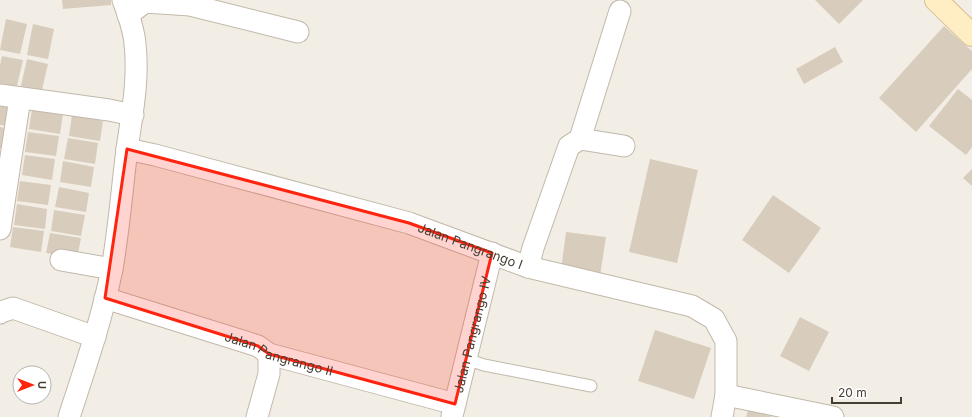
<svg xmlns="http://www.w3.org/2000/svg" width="972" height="417" font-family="Inter,sans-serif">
	<rect width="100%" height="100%" fill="#f3eee5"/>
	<g fill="#d8ccbd">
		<path d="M62,0H111V5L63,9Z"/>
		<path d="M815,0H863L839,24Z"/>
		<path d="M6,19L27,24L20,54L0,50Z"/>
		<path d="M33,24L54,29L48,59L27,55Z"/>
		<path d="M944,26L972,51V69L916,132L879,98Z"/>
		<path d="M835,47L843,62L804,84L796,69Z"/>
		<path d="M2,56L23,60L16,90L0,87V65Z"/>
		<path d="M27,59L48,64L41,94L20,90Z"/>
		<path d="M958,89L972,100V147L966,155L929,126Z"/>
		<path d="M0,104L13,106L10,126L0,125Z"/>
		<path d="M32,109L63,113L60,134L29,129Z"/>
		<path d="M72,115L103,121L100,141L69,136Z"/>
		<path d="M0,127L9,129L6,149L0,148Z"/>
		<path d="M28,132L59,136L56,156L25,152Z"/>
		<path d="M68,138L98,143L95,164L64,159Z"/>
		<path d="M25,155L55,159L52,180L22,175Z"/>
		<path d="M650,159L698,170L677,263L629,252Z"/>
		<path d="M63,161L94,167L91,187L60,182Z"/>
		<path d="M972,169V186L963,178Z"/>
		<path d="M20,181L51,185L48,205L17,201Z"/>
		<path d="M59,187L89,193L86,212L55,207Z"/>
		<path d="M773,195L821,228L789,273L742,240Z"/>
		<path d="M17,204L47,209L45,229L14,225Z"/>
		<path d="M54,210L85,215L81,236L51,231Z"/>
		<path d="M13,227L44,231L41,252L10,247Z"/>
		<path d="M566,232L606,237L600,276L561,270Z"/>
		<path d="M50,233L81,238L77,258L46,253Z"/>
		<path d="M800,317L829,332L809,371L780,356Z"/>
		<path d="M655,330L711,348L694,399L638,381Z"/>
		<path d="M748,410L773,417H746Z"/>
	</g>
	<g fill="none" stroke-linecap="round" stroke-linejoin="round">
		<defs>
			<path id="lane" d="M466,359L484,365L591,386"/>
			<g id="street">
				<path d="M128,15L145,2L190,5L298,32"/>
				<path d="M0,95L109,110L133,115"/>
				<path d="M580,139L620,11"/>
				<path id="s1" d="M127,149L155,155L409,223L528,267L692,306L714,319L726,341V395L722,417"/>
				<path d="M0,229L20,98"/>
				<path d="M61,260L112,269"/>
				<path d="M528,267L533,248L569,146L580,139L624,146"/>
				<path id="s2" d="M105,298L258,346L269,354L455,404"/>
				<path d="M0,313L1,312L13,308L95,337"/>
				<path d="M726,395L833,417"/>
				<path id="s3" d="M452,416L492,253"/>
				<path d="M69,417C85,368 102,319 112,269C119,229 122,189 127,149C132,114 139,79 135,44C134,29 128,14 123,0"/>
				<path d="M257,417L269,374V354"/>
			</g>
			<path id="secondary" d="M936,0L972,35"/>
		</defs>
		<use href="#lane" stroke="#c2b8aa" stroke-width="13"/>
		<use href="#street" stroke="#c2b8aa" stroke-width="23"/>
		<use href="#secondary" stroke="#d6bf92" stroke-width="24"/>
		<use href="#lane" stroke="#fff" stroke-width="11"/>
		<use href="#street" stroke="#fff" stroke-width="21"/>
		<use href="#secondary" stroke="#ffedc3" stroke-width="22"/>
	</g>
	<path fill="#ff2410" fill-opacity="0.2" stroke="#ff2410" stroke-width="3" stroke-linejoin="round" d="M127,149L409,223L492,253L455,404L269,354L258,346L105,298Z"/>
	<g text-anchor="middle" stroke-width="3" stroke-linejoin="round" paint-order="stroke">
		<g font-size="13" fill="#463e34" stroke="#fff">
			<text dy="5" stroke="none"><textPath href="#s1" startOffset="357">Jalan Pangrango I</textPath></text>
			<text dy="5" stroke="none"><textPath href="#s3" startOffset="84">Jalan Pangrango IV</textPath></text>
			<text dy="5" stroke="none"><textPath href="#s2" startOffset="183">Jalan Pangrango II</textPath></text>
		</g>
	</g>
	<g transform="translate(32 385) rotate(90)"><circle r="19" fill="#ffffff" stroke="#b5b2ae"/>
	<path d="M0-3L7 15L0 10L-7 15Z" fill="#ff2410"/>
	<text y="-6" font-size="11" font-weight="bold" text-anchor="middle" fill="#463e34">U</text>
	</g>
	<path d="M832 397v6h69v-6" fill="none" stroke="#463e34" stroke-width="2"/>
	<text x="838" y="397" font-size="12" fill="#463e34" stroke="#ffffff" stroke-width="3" paint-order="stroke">20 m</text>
</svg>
